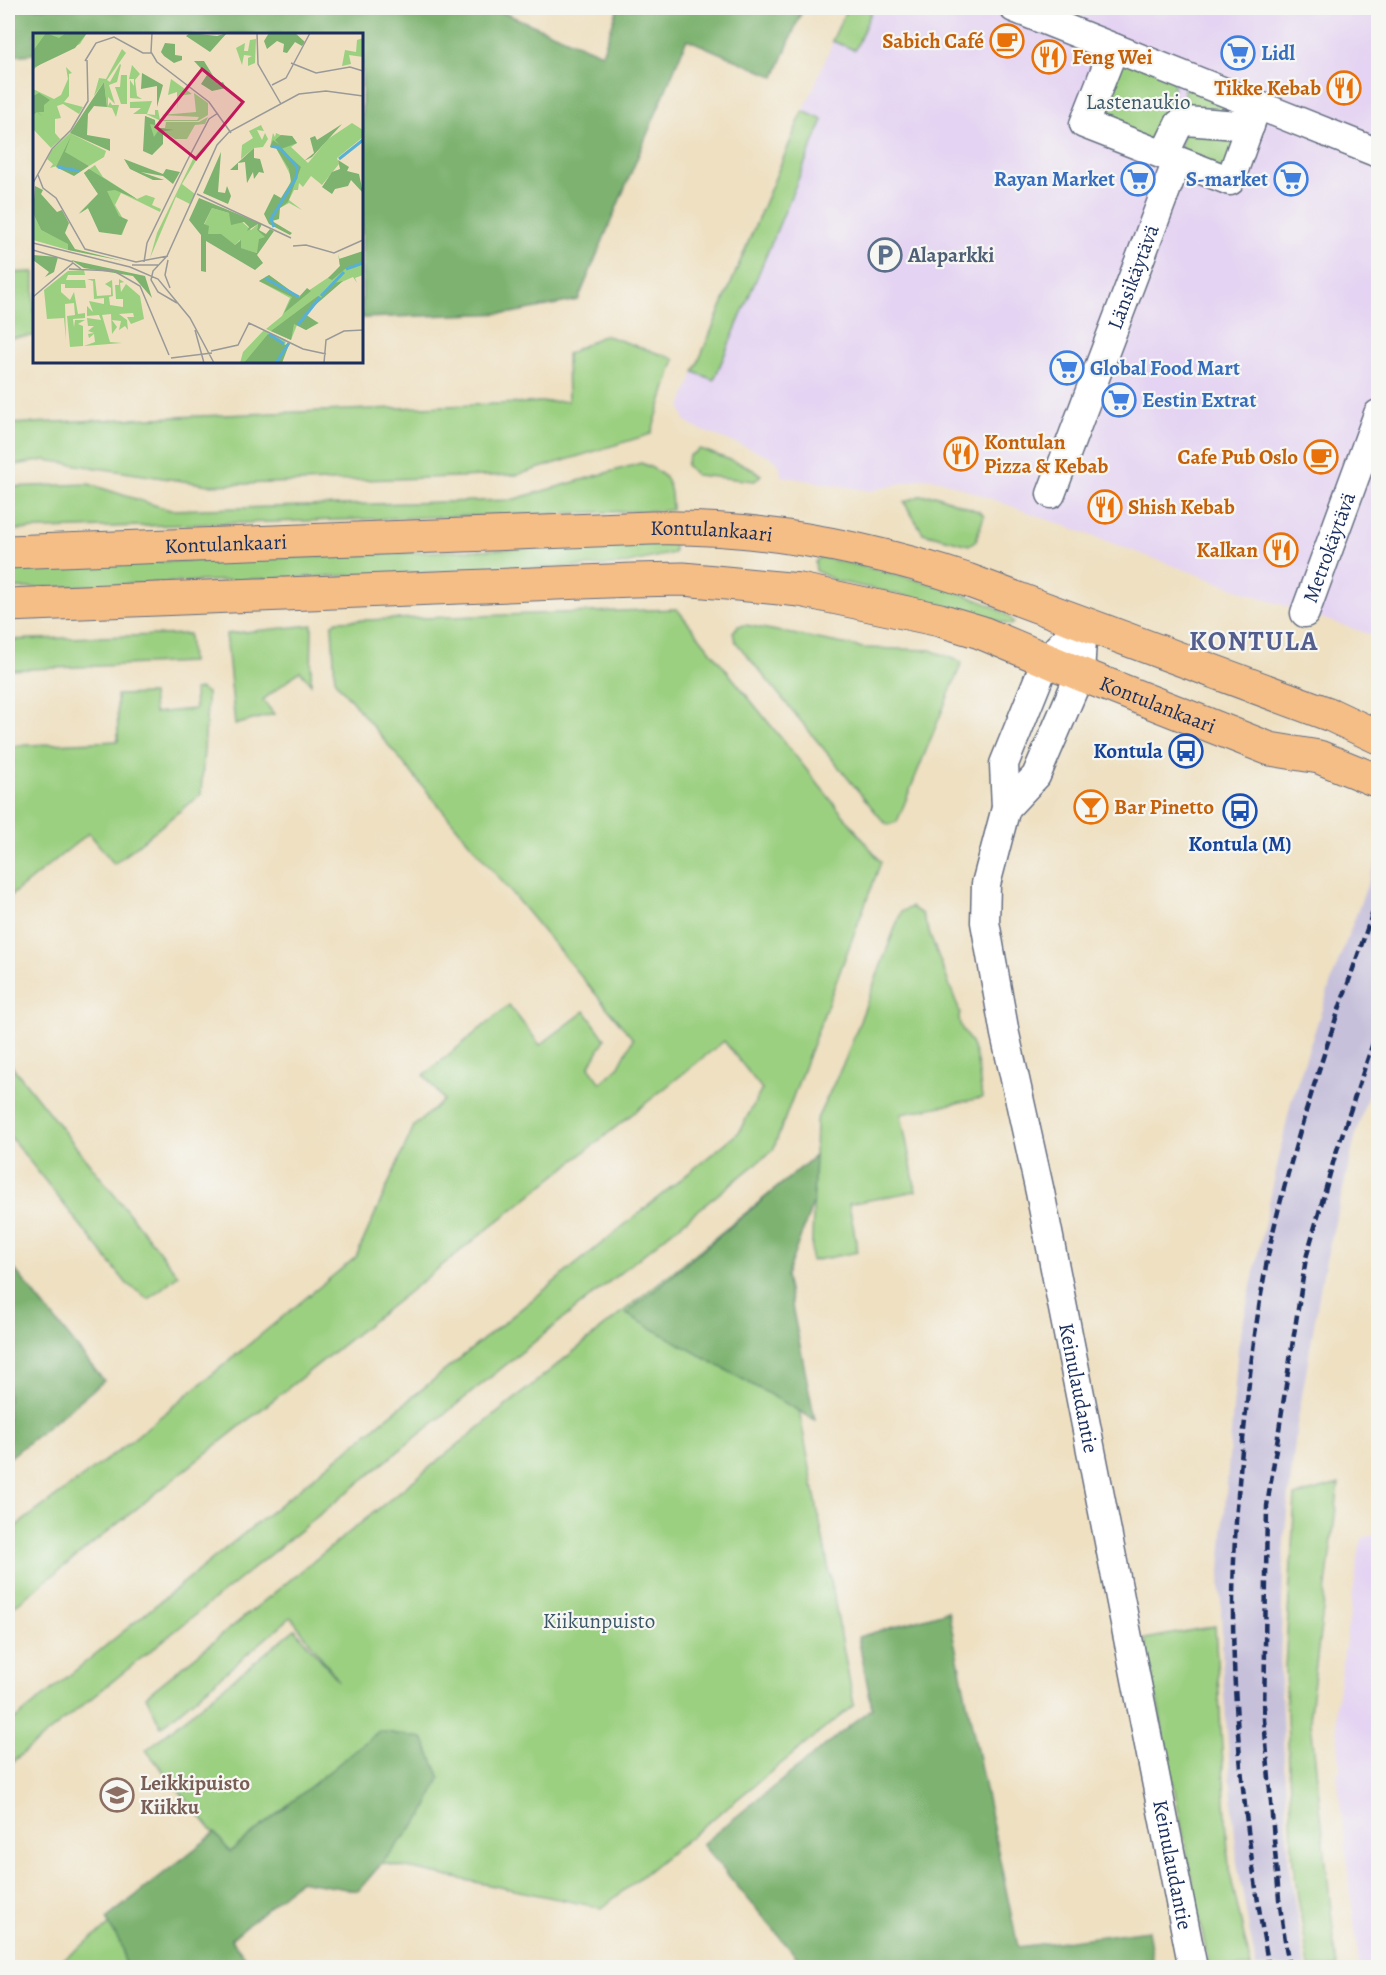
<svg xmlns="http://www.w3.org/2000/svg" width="1386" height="1975" font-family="Alegreya,serif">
	<rect width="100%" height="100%" fill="#f6f6f2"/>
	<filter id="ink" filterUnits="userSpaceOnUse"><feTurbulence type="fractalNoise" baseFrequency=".0167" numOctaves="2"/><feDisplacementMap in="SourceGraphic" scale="12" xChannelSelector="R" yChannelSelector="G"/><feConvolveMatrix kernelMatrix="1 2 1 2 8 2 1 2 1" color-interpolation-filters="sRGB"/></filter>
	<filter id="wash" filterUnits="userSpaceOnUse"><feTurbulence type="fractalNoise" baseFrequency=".008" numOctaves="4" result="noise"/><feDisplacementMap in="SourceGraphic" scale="24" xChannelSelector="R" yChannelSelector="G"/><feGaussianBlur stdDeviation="1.35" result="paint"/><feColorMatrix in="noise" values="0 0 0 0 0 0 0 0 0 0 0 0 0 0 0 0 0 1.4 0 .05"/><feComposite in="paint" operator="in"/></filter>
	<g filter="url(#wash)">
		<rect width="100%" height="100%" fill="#eee0c1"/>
		<g fill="#e4d3f2">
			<path d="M847,8H1378V637L1267,600L940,480L924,478L870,491L781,476L780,466L770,456L693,427L685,420L681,407L694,372Z"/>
			<path d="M1378,1534V1967L1359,1968L1337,1774L1340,1769L1336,1707L1361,1538Z"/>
		</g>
		<path fill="#c6c0da" d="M1378,856V1062L1357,1130L1323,1273L1297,1425L1284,1540L1280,1669L1289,1866L1305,1967H1256L1237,1863L1223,1679L1220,1570L1238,1346L1291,1102L1332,979Z"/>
		<g fill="#9cd081" stroke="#5c8070" stroke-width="1.5">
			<path d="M847,8H873L855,50L832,41Z"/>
			<path d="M1122,57L1175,77L1163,146L1097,121Z"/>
			<path d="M1184,79L1233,100V111L1184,109Z"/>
			<path d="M803,111L823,120L714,380L694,372Z"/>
			<path d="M1244,128L1228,171L1180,153L1182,133Z"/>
			<path d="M34,272V336L8,338V273Z"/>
			<path d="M604,335L675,359L651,434L517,475L209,485L45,460L8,466V424L568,401L567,354Z"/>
			<path d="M700,449L747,466L761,475L755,481L696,475L686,465L689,456Z"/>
			<path d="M641,463C669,474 671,481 672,510L8,530V487L89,484L170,510L511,500Z"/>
			<path d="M935,495L980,512L984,516L976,540L969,545L923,533L904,502L919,496Z"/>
			<path d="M674,543V553L619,565L8,589V567Z"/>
			<path d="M820,557C855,565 999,594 1014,623L1011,625L929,601L836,581L816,571L815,562Z"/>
			<path d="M677,609L881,862L773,1150L12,1762L8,1763V1725L739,1132L762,1089L724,1041L8,1611V1532L122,1448L356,1257L414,1126L444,1100L424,1075L509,1005L540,1045L585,1011L605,1039L589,1067L601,1083L619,1066L633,1039L335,681L332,625L337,621Z"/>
			<path d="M312,625L311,684L300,671L263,700L274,714L235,725L226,634Z"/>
			<path d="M746,625L864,648L930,650L962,662L897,822L888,825L883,821L735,641L733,632L738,626Z"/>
			<path d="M189,634L191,662L8,670V640Z"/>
			<path d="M201,689L207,693V705L201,794L114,864L89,833L8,898V746L118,741L117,695L152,694L154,713L195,709L194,690Z"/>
			<path d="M911,907L922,914L960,1012C957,1022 962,1030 968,1038C979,1054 979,1080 982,1098L901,1114L916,1191L849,1204L858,1252L811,1261L814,1191L775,1281L854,1705L602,1908L329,1852L224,1940L230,1967L51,1968L223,1844L146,1750L295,1629L339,1681L291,1617L161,1727L146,1696L815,1157L816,1121L846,1058L901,912Z"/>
			<path d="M8,1061L178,1275L149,1299L127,1284L8,1134Z"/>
			<path d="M1339,1484L1310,1712L1337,1967H1309L1293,1865L1285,1668L1295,1496Z"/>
			<path d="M1215,1626L1229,1869L1251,1967H1209L1145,1639Z"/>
		</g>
		<g fill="#7db26f" stroke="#4c7066" stroke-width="1.5">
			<path d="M8,8H492L602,54L618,8H803L775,77L687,39L578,300L511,313L362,318V34H34V54L8,56Z"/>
			<path d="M815,1156L813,1203L786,1276L815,1420L626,1314Z"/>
			<path d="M8,1261L104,1381L8,1459Z"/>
			<path d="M948,1611L1018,1947L1148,1930L1154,1967H805L702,1844L872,1708L858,1637Z"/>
			<path d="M379,1731L423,1738L440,1778L423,1815L358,1891L299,1881L231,1939L253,1967H124L123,1948L106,1919L215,1833L230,1852Z"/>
		</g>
	</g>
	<g filter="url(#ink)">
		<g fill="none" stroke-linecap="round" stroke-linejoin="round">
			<defs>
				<g id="minor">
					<path d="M1014,8L1378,153"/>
					<path d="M1114,48L1084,124L1230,181L1257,105"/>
					<path d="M1164,155L1179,124L1186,121L1250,126"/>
					<path id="s1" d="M1051,494L1177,161"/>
					<path id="s2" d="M1305,613L1378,414"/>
					<path id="s3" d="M1083,622L1046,660L1004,764L1006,808L986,884L985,922L1005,1034L1040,1192L1193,1968"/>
					<path d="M1006,808L1036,776L1080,674L1083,622"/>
				</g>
				<g id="major">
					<path id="s4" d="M8,552L651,528C759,526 864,546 967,580L1331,715L1378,737"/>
					<path id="s5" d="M8,605L633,580L683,579L800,590L940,620L980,632L1080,674L1270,749L1319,757L1378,781"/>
				</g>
			</defs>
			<use href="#minor" stroke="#656d81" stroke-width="31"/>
			<use href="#major" stroke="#656d81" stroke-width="35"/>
			<use href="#minor" stroke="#fff" stroke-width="28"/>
			<use href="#major" stroke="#f5be86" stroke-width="33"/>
			<g stroke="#1b2f5e" stroke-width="4.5" stroke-dasharray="9 4.5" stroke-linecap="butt">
				<path d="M1269,1968C1248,1849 1233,1729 1233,1608C1233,1542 1239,1477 1246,1411C1252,1351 1260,1291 1273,1232C1300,1118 1339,1008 1378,898"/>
				<path d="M1289,1968L1279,1899L1264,1719L1267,1506L1306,1258L1335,1156L1378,1028"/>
			</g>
		</g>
	</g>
	<defs>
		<symbol id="cafe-ring" viewBox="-11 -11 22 22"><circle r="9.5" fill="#f6f6f2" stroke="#e8710a" stroke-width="1.5"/><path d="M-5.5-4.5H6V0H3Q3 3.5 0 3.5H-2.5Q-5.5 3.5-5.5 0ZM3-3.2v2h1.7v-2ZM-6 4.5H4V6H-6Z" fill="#e8710a"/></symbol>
		<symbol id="supermarket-ring" viewBox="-11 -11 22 22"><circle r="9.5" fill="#f6f6f2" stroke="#3f7fe0" stroke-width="1.5"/><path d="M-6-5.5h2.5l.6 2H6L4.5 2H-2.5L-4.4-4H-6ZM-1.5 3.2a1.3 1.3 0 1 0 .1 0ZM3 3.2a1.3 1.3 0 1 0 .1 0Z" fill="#3f7fe0"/></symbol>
		<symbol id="restaurant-ring" viewBox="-11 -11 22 22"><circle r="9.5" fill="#f6f6f2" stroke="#e8710a" stroke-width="1.5"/><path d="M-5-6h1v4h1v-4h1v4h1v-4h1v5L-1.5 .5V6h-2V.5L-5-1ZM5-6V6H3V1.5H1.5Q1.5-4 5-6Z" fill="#e8710a"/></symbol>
		<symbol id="parking-ring" viewBox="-11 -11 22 22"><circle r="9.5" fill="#f6f6f2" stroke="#5c6f8a" stroke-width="1.5"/><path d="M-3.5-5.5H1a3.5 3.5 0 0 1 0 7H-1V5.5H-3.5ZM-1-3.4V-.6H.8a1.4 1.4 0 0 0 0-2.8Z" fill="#5c6f8a"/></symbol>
		<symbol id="bus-ring" viewBox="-11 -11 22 22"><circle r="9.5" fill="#f6f6f2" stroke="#1a4fb4" stroke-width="1.5"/><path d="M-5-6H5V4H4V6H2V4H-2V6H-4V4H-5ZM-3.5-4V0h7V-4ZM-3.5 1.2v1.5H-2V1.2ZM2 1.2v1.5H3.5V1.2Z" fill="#1a4fb4"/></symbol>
		<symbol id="bar-ring" viewBox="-11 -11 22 22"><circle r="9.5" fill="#f6f6f2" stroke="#e8710a" stroke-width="1.5"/><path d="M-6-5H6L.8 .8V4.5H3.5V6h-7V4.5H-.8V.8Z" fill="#e8710a"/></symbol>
		<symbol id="school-ring" viewBox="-11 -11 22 22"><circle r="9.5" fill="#f6f6f2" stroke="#8d6e63" stroke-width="1.5"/><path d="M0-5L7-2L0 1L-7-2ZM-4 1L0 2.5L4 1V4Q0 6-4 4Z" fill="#8d6e63"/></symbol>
	</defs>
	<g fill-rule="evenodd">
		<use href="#cafe-ring" x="988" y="22" width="38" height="38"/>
		<use href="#supermarket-ring" x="1219" y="34" width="38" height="38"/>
		<use href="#restaurant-ring" x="1030" y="38" width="38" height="38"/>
		<use href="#restaurant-ring" x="1325" y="69" width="38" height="38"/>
		<use href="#supermarket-ring" x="1119" y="160" width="38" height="38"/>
		<use href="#supermarket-ring" x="1272" y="160" width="38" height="38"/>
		<use href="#parking-ring" x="866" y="236" width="38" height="38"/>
		<use href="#supermarket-ring" x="1048" y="349" width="38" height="38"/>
		<use href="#supermarket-ring" x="1100" y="381" width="38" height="38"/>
		<use href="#restaurant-ring" x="942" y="435" width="38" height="38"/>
		<use href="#cafe-ring" x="1302" y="438" width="38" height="38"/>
		<use href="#restaurant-ring" x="1086" y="488" width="38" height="38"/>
		<use href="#restaurant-ring" x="1262" y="531" width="38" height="38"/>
		<use href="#bus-ring" x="1167" y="732" width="38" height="38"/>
		<use href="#bar-ring" x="1072" y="788" width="38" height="38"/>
		<use href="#bus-ring" x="1221" y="792" width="38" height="38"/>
		<use href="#school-ring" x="98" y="1776" width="38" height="38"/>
	</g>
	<g text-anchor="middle" stroke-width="4.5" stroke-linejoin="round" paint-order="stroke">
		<g font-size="21" font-weight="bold" fill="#c56008" stroke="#f6f6f2" text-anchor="end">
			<text x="984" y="48">Sabich Café</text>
			<text x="1072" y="64" text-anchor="start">Feng Wei</text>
			<text x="1321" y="95">Tikke Kebab</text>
			<text x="984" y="449" text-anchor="start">Kontulan<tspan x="984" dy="24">Pizza &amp; Kebab</tspan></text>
			<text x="1298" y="464">Cafe Pub Oslo</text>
			<text x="1128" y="514" text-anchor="start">Shish Kebab</text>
			<text x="1258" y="557">Kalkan</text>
			<text x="1114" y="814" text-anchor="start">Bar Pinetto</text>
		</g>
		<g font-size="21" font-weight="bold" fill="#366cbe" stroke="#f6f6f2" text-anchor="start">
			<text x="1261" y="60">Lidl</text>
			<text x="1115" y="186" text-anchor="end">Rayan Market</text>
			<text x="1268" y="186" text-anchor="end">S-market</text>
			<text x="1090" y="375">Global Food Mart</text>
			<text x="1142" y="407">Eestin Extrat</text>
		</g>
		<g font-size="21" fill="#3b5767" stroke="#f6f6f2">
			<text x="1138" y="109">Lastenaukio</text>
			<text x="599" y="1628">Kiikunpuisto</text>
		</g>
		<g font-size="21" font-weight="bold" fill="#4e5e75" stroke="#f6f6f2" text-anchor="start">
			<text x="908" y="262">Alaparkki</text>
		</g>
		<g font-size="21" fill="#1b2f5e" stroke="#f6f6f2">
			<text dy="7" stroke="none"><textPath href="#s1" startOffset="232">Länsikäytävä</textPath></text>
			<text dy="7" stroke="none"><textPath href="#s4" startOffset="704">Kontulankaari</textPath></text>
			<text dy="7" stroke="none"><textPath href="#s4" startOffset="218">Kontulankaari</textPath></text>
			<text dy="7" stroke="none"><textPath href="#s2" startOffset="70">Metrokäytävä</textPath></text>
			<text dy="7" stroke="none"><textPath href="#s5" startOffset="1170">Kontulankaari</textPath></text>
			<text dy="7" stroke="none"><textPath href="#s3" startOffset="801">Keinulaudantie</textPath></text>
			<text dy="7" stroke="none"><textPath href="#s3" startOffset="1287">Keinulaudantie</textPath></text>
		</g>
		<g font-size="21" font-weight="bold" fill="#164399" stroke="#f6f6f2" text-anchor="end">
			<text x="1163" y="758">Kontula</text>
			<text x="1240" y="851" text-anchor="middle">Kontula (M)</text>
		</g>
		<g font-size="21" font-weight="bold" fill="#785e54" stroke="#f6f6f2" text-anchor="start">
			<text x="140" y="1790">Leikkipuisto<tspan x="140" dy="24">Kiikku</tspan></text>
		</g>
		<g font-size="27" font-weight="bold" letter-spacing="1.5" fill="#555f8e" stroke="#f6f6f2">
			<text x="1254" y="650">KONTULA</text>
		</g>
	</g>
	<g transform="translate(33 33)">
		<rect width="330" height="330" fill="#eee0c1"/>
		<path d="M0,0H54L47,11L16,24L0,37ZM330,5V24L316,22L318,31L309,33L312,17L323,19L324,7ZM223,6L222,30L215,33V25L219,23L211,22L209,32L203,15L212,10L211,18H215L217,7ZM89,16L93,20L74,47L77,49L87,31L88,32L84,49L76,52L82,71L75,64V73L77,69L79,72H86L83,84L79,75L74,74L71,49L61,63L66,45L73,46ZM99,32L107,41L102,47L104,63L109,66L97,65V47L101,53V46H96ZM33,34L39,40L36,41V63L31,69L50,74L46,81L30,71L24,73L28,85L22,86V100L27,106L31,103L18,115L0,96V56L21,66L28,62L35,46ZM88,42H94V71H88L82,54H87ZM138,46L159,61L145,63L144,77V59L135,62ZM161,60L175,70V82L165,88H128L113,81H100L108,75H97V69L119,68L114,81L122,82V77H125L127,87H164L166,84L128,82L163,79ZM112,83L122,87L123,95H132L133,89H166L175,84L172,91L162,92L154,106H142L130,98L119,122ZM319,90L330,97V104L304,125L306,131L289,152L278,143L270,154L266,150L265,157H261L256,167L269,177L256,170L247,175L259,145L243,115L237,114L240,100L242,104L243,100L254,105L259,103L264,110L258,114L275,130L295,106ZM228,92L231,98L224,97L229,107L232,100L235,106L230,114L221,115L208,126L209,112L220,105L216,98ZM37,100L73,118L71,124L56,133L32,120L24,133L17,135L20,131L14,126L19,117ZM173,111L149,151L162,161L157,171L143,164L145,159L117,225L124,200L160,126ZM62,132L70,144L104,166L113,162L122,165L119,172L128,176L127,179L88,160L82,172L93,191L89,202L65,195L55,175L46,180L65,161L51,140ZM179,175L196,180L202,191L207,187L218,197L225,191L224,197L233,204L224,220L207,215V207L202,212L175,201L171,192ZM0,180L8,197L36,211L35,217L0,207ZM330,218V242L322,245L324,250L320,244L302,252L272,282L286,290L273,297L264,292L258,307L233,296L249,283L257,265L226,248L236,242L266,264L299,242L307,233L305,221L308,230ZM51,237L52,242H35L33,247H52L53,255H32V251H28V259L37,267L41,259L45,281L52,280V285L40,286L41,294L42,287H52L45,291L50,293V313L37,314L34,283L42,282L41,270L32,271L33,307L31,285L14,286L11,257L35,238ZM54,246H62L64,263L78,262V255L72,251L79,247L80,263L76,264L77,272L90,274V266H83L82,252H86V246L91,249L87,250L88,259L93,251L107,263L111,286L98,291L94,284H101L100,280L86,281L94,287L95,297L92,293L86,297L88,288L79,287L84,294L79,301L78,281L69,282L77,309L89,310L51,313L62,309L61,301L56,305L55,301L61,300L55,298L61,293H55L54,285L68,287L66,282L54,283V273L60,279L56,268L71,271V265L61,266L60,248ZM231,297L253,307L249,330H207L210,319Z" fill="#9cd081"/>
		<path d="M13,0L26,5L33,0H54L42,15L0,35V18ZM157,0L184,3L194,0L177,19L153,3ZM236,0H262L272,9L269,13L262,9L254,20L250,19L251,11L244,8L234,16L231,8ZM132,10L142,11V22L149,23V27L141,30L131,23L128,19ZM161,28H171L185,51L190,49L193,55L179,58L168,51L174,42ZM109,40L130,52L124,74V53L108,56ZM71,49L74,74L61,73L55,81L54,102L77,106V118L37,100ZM6,60L17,67L11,72V79H5L10,84L4,79L0,82V63ZM112,83L122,87V92L117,91L121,104L127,95L141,97L130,98V111L119,122L110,118ZM309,91L279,124L271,128L281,120L277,105L282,103L284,107ZM248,102L259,103L264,110L248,116L268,134L255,169L247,175L246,186L239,188L259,200L257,202L236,191L231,181L241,161L248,165L258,149L256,136L243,115L237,114L240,107L247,112L242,107ZM38,103L32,119L56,133L41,143L23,134ZM221,115V125L227,126L231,140L226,139L221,146L220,139L214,150L212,129L205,130V137H197ZM188,119L185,159L192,160L194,153L198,163L195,171L170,160ZM91,126L130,141L133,136L147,139L140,151L130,143L108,139L131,147H120L97,136ZM305,127L316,134L314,138L326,141L330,160L318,147L315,153L302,156L299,161L289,154L299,139L307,136ZM56,136L104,166L82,157L74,158L86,183L95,187L88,202L66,199L55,175L46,181L65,161L51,140ZM2,153L10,157L8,161L24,179L29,177L36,190L32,200L42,216L90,228L35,217V211L8,197L0,180ZM166,165L229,191L226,197L233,201L237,196L241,198L224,222L230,230L222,237L173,208V239L168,238V202L156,187ZM179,175L196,180L198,192L211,189L216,194L214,198L225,191L224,197L232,204L226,206L224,220L208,215V207L202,212L188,201H175L176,193L171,191ZM330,218V231L312,236L299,247L295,245L307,233L306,226ZM0,222L25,224L21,239L12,244L16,239L0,227ZM38,227L112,243L119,265L100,243L51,235ZM236,242L266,264L274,255L278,258L251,280L259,264L226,248ZM310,248L272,281L285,290L273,297L261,291L258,307L238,298L285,263L288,265L301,250ZM235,301L252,312L257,309L249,330H211Z" fill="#7db26f" fill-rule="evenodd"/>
		<path fill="none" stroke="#58b1d5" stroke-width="3" d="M238,113L247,115L264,134L263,145L238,186L241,194M306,126L330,107M25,134L46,138M313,236L330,230M232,245L266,264M288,263L311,239M265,292L287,264M236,301L251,311M243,330L256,310"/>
		<path fill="none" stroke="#9a9999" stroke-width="1.5" d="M119,0L118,19L124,29L176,69L198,100M224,0L225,31L248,71M52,28L63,10L81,4L110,20H119M258,30L283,40L317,34L330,38M239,52L253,45L277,0M5,142L10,155L23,165L52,216L103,229L135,223M0,150L19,116L38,97L55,68L54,27M164,161L258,205M0,210L97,234L125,246L157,285L181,330M260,213L273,212L301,220L330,207M0,217L40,229M134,223L184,112L196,99L266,61L293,58L330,63M134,223L120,238L118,247L125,259L144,270M135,227L132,242L137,255M111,229L114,210L154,128L176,86L185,80M99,232H125M36,236L81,238L107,253L136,322M0,264L40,230L48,236M162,297L171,330M178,318L205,312L216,290L270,316L293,321M138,325L179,320M291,330L293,307L311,298L330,297"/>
		<path fill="#c2185b" fill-opacity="0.15" stroke="#c2185b" stroke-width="3" d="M169,36L210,69L163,126L123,94Z"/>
		<rect width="330" height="330" fill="none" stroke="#1b2f5e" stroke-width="3"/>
	</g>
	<rect width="1386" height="1975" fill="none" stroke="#f6f6f2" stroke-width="30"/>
</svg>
